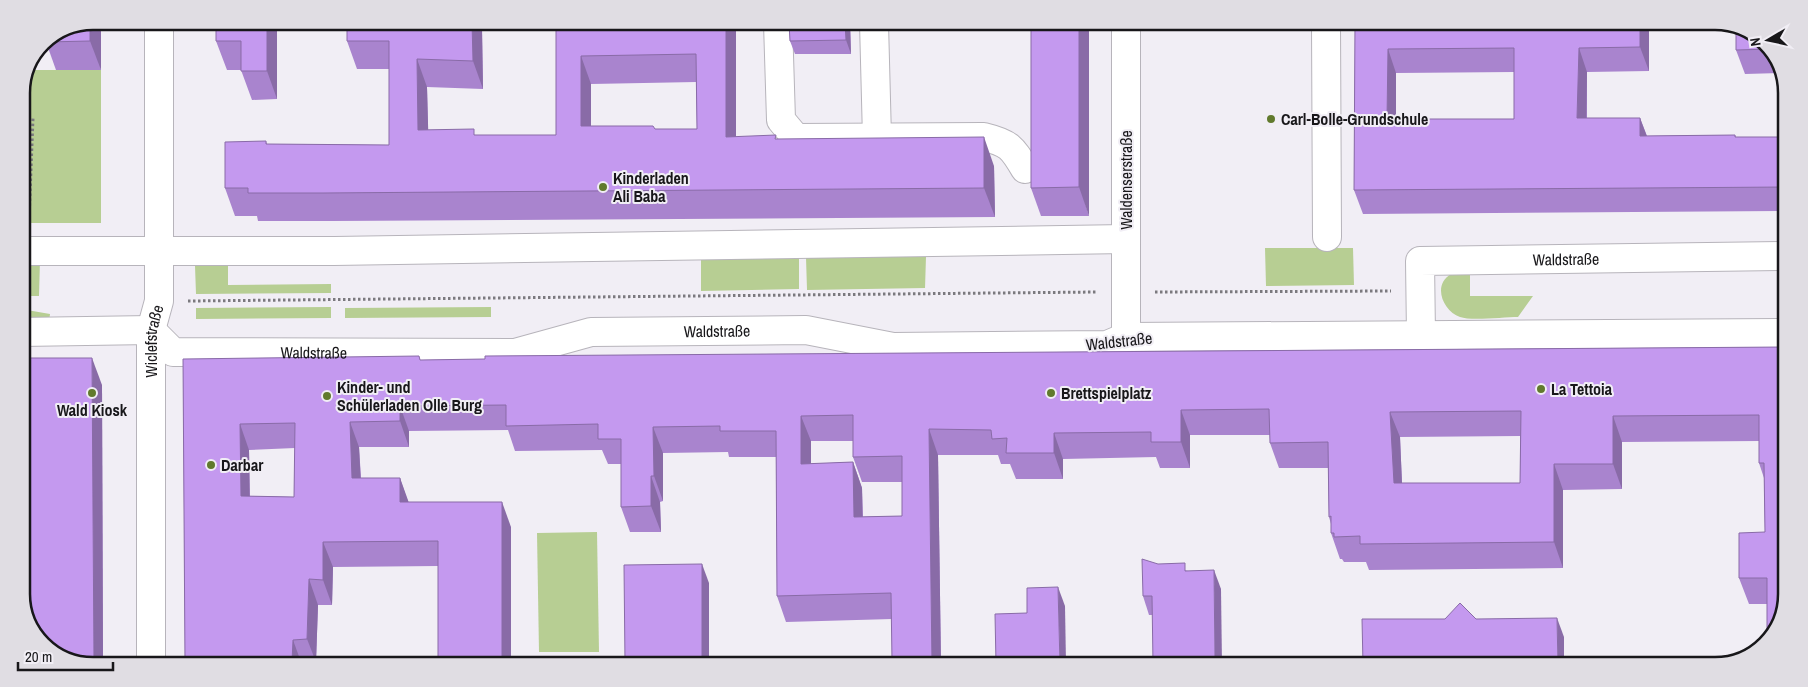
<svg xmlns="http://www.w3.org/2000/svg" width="1808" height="687" font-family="'Archivo Narrow',sans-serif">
	<rect width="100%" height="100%" fill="#f1eef5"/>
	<g fill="#b7ce93">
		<path d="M30,70H101V223H21V88Z"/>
		<path d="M1265,248H1353L1354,285L1266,286Z"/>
		<path d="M926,256L925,288L807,290L806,257Z"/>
		<path d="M799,257V289L701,291V258Z"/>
		<path d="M40,260L39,296H21V261Z"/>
		<path d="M195,266H228V285L331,284V293L196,294Z"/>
		<path d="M1470,271V296H1533L1518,317C1504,317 1471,321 1460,317C1443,311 1432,285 1451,274C1455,272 1464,272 1470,271Z"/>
		<path d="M331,307V318L196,319V308Z"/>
		<path d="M491,307V317L345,318V308Z"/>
		<path d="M21,309L50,314L49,322H21Z"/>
		<path d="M597,532L599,652H539L537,533Z"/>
	</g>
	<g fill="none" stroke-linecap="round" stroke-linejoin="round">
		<defs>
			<g id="minor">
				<path d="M778,23L781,120L796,138L984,137C1009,143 1012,147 1025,169"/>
				<path d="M874,23L877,138"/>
				<path d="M1126,24V337"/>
				<path d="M1326,24L1327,237"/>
				<path d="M21,251H334L1126,239"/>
				<path id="s1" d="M21,332L151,330L173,352L515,353L591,332L806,330L893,347L1107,345L1126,337L1785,333"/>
				<path id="s2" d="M1421,335L1420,261L1785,256"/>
				<path id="s3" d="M151,662V330L159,301V21"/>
			</g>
		</defs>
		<use href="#minor" stroke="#b7b4bb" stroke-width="30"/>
		<g stroke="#7b797e" stroke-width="3" stroke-dasharray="2.5 2.5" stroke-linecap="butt">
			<path d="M29,221L33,118"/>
			<path d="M1155,292L1391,291"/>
			<path d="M188,301L1096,292"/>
		</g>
		<use href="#minor" stroke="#fff" stroke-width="28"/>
	</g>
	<g fill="#a984ce" fill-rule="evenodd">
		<path d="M93,21L101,70H56L46,42Z"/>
		<path d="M216,22H277V99L252,100L241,70H227L216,41Z"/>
		<path d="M347,22H480L482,29L483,89L427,87L428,130L476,135H556V22L735,23L736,25V137L777,139L994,166L995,217L333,221H258L257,216H235L225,188L266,141L267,144L389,145V69H357L347,41ZM696,82L697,129H655L591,126V84Z"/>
		<path d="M789,23H850L851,54H795L790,41Z"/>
		<path d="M1031,23L1089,216H1041L1031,188Z"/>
		<path d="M1355,24L1649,25V71L1587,72V118H1640L1647,136L1735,135L1736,137H1786V211L1363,214L1354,190ZM1514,72V119H1396V73Z"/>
		<path d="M1739,25L1772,49L1781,73L1745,74L1736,50Z"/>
		<path d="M1785,347L1783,618L1768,638L1767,604H1749L1739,578L1765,532L1764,478L1759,463V441L1622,442V489L1563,490V568L1369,570L1366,562H1344L1342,559H1340L1331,533V524L1329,517L1328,468H1279L1270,443V435H1190V468H1160L1156,457L1063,459V479H1016L1010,464H1001L998,455H938L941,664H778L892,661V619L786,622L777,596L776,457H729L728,452L663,453V501L660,502L661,532H630L621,507V464H608L602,450L515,451L508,430L409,431V447H359L361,478H400L408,502L511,527V663H438V566L333,567L332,605H318L316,662H185L183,359L421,360ZM1520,436V483H1402L1400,437ZM811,441H853V457L862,482H902V516L863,517L862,488L853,462L811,464ZM295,448L294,497L250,496L249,450Z"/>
		<path d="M21,358L102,385L103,662H69L36,638L21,599L29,487V450H21Z"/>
		<path d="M1158,564L1188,571L1221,589L1152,615H1149L1143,596Z"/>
	</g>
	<g fill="#896ba7">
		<path d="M93,21H101V70L90,41V22Z"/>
		<path d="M267,22H277V99L267,71Z"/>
		<path d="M472,22H480L482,29L483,89L473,61Z"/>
		<path d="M726,23H735L736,25V165L726,137Z"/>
		<path d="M845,23H850L851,54L846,40Z"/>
		<path d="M1079,24H1089V216L1079,187Z"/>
		<path d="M1640,25H1649V71L1640,47Z"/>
		<path d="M1579,48L1587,72L1586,142L1577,118Z"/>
		<path d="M1388,49L1396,73V143L1387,119Z"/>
		<path d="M581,56L591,84V154L581,126Z"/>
		<path d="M417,59L427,87L429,159L418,130Z"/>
		<path d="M1640,118L1649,142L1640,136Z"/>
		<path d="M984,137L994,166L995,217L984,188Z"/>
		<path d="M92,358L102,385L103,662H94Z"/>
		<path d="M400,406L409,431V447L400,421Z"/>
		<path d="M1181,410L1190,435V468L1181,442Z"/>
		<path d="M1390,412L1400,437L1403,508L1394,483Z"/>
		<path d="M801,416L811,441V490L801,464Z"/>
		<path d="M1613,416L1622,442V489L1613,464Z"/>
		<path d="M350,422L359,447L362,504L352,478Z"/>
		<path d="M240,424L249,450L250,522L241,496Z"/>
		<path d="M653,427L663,453V501L654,476Z"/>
		<path d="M929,429L938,455L941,664H932Z"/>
		<path d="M1054,433L1063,459V479L1054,453Z"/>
		<path d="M853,462L862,488L863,542L854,517Z"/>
		<path d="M1554,464L1563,490V568L1554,542Z"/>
		<path d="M651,476L660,502L661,532L651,506Z"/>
		<path d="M400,478L409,503L400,502Z"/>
		<path d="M502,502L511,527V663H502Z"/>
		<path d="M323,542L333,567L332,605L323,580Z"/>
		<path d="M702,564L709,583V663H702Z"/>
		<path d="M1214,570L1221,589L1222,665H1217L1215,659Z"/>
		<path d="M309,579L318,605L316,662L307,639Z"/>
		<path d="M1058,587L1065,606L1066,664H1060Z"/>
		<path d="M1557,618L1564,637V665H1558Z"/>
		<path d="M293,640L301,662H292Z"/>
	</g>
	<g fill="#c499ef" stroke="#896ba7" fill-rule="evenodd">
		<path d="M90,22V41L46,42V41Z"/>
		<path d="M216,22H267V71H241V41H216Z"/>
		<path d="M347,22H472L473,61L417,59L418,130L474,129V135H556V22L726,23V137L776,135L775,139L984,137V188L323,193H248V188H225V142L266,141V144L389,145V41H347ZM696,54L697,129H655L653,126H581V56Z"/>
		<path d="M789,23H845L846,40L790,41Z"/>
		<path d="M1031,23L1079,24V187L1031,188Z"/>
		<path d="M1355,24L1640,25V47L1579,48L1577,118H1640V136L1735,135V137H1786V187L1354,190ZM1514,48V119H1387L1388,49Z"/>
		<path d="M1736,25H1739L1772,49L1736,50Z"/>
		<path d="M1785,347L1783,618L1769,637H1767V578H1739V533L1765,532L1764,463H1759V415L1613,416V464H1554V542L1360,544V536L1334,537V533H1331V516L1329,517L1328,442L1270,443L1269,409L1181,410V442H1151V432L1054,433V453H1006L1007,438L992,439L991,430L929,429L932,664H778V662L892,661L891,593L777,596L776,431H720V426L653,427L654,476H651V506L621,507V439H598V424L506,426V405L400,406V421L350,422L352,478H400V502H502V663H438V541L323,542V580L309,579L307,639L293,640L292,662H185L183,359L419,356L420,360L485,359V356ZM1521,411L1520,483H1394L1390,412ZM853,415V457L902,456V516L854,517L853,462L801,464V416ZM295,423L294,497L241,496L240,424Z"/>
		<path d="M21,358H92L94,662H69L36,638L30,623V603H23L21,599V487H29L28,423H21Z"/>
		<path d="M1142,559L1158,564L1185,563V571L1214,570L1215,659H1218V665L1153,664L1152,596H1143Z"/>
		<path d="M702,564V663H625L624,565Z"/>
		<path d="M1058,587L1060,664H996L995,614L1027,613V588Z"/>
		<path d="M1460,603L1476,619L1557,618L1558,665H1363L1362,619H1445Z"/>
	</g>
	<g fill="#617a2d" stroke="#f1eef5" stroke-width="2">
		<circle cx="1271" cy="119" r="5"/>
		<circle cx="603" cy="187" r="5"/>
		<circle cx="1541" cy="389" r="5"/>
		<circle cx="92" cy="393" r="5"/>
		<circle cx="1051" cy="393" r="5"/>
		<circle cx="327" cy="396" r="5"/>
		<circle cx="211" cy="465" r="5"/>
	</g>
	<g text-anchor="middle" stroke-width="4" stroke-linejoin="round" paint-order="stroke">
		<g font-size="16" font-weight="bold" fill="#18171a" stroke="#f1eef5" text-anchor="start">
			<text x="1281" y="125">Carl-Bolle-Grundschule</text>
			<text x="613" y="184">Kinderladen<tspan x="613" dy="18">Ali Baba</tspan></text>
			<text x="337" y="393">Kinder- und<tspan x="337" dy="18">Schülerladen Olle Burg</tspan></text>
			<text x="1551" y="395">La Tettoia</text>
			<text x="1061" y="399">Brettspielplatz</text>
			<text x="92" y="416" text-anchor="middle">Wald Kiosk</text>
			<text x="221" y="471">Darbar</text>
		</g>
		<g font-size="16" fill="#18171a" stroke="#f1eef5">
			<text transform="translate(1126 180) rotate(-90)" y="6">Waldenserstraße</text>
			<text dy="6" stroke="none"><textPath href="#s2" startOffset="220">Waldstraße</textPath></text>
			<text dy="6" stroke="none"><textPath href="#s1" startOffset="708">Waldstraße</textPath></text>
			<text transform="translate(1119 341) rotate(-6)" y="6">Waldstraße</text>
			<text dy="6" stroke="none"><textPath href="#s3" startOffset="321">Wiclefstraße</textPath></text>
			<text dy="6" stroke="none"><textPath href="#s1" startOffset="302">Waldstraße</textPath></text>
		</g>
	</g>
	<path d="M0 0H1808V687H0ZM93 30H1715A63 63 0 0 1 1778 93V594A63 63 0 0 1 1715 657H93A63 63 0 0 1 30 594V93A63 63 0 0 1 93 30Z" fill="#e0dde3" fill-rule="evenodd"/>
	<path fill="none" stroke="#18171a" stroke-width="2.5" d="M93 30H1715A63 63 0 0 1 1778 93V594A63 63 0 0 1 1715 657H93A63 63 0 0 1 30 594V93A63 63 0 0 1 93 30Z"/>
	<g transform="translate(1768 40) rotate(261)" stroke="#f1eef5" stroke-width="4" paint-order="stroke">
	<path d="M0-4L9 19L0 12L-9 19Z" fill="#18171a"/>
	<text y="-8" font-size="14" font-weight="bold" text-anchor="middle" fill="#18171a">N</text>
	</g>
	<path d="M18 662v8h95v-8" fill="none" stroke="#18171a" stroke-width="2.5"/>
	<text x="25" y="662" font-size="15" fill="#18171a" stroke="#f1eef5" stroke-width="4" paint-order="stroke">20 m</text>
</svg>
